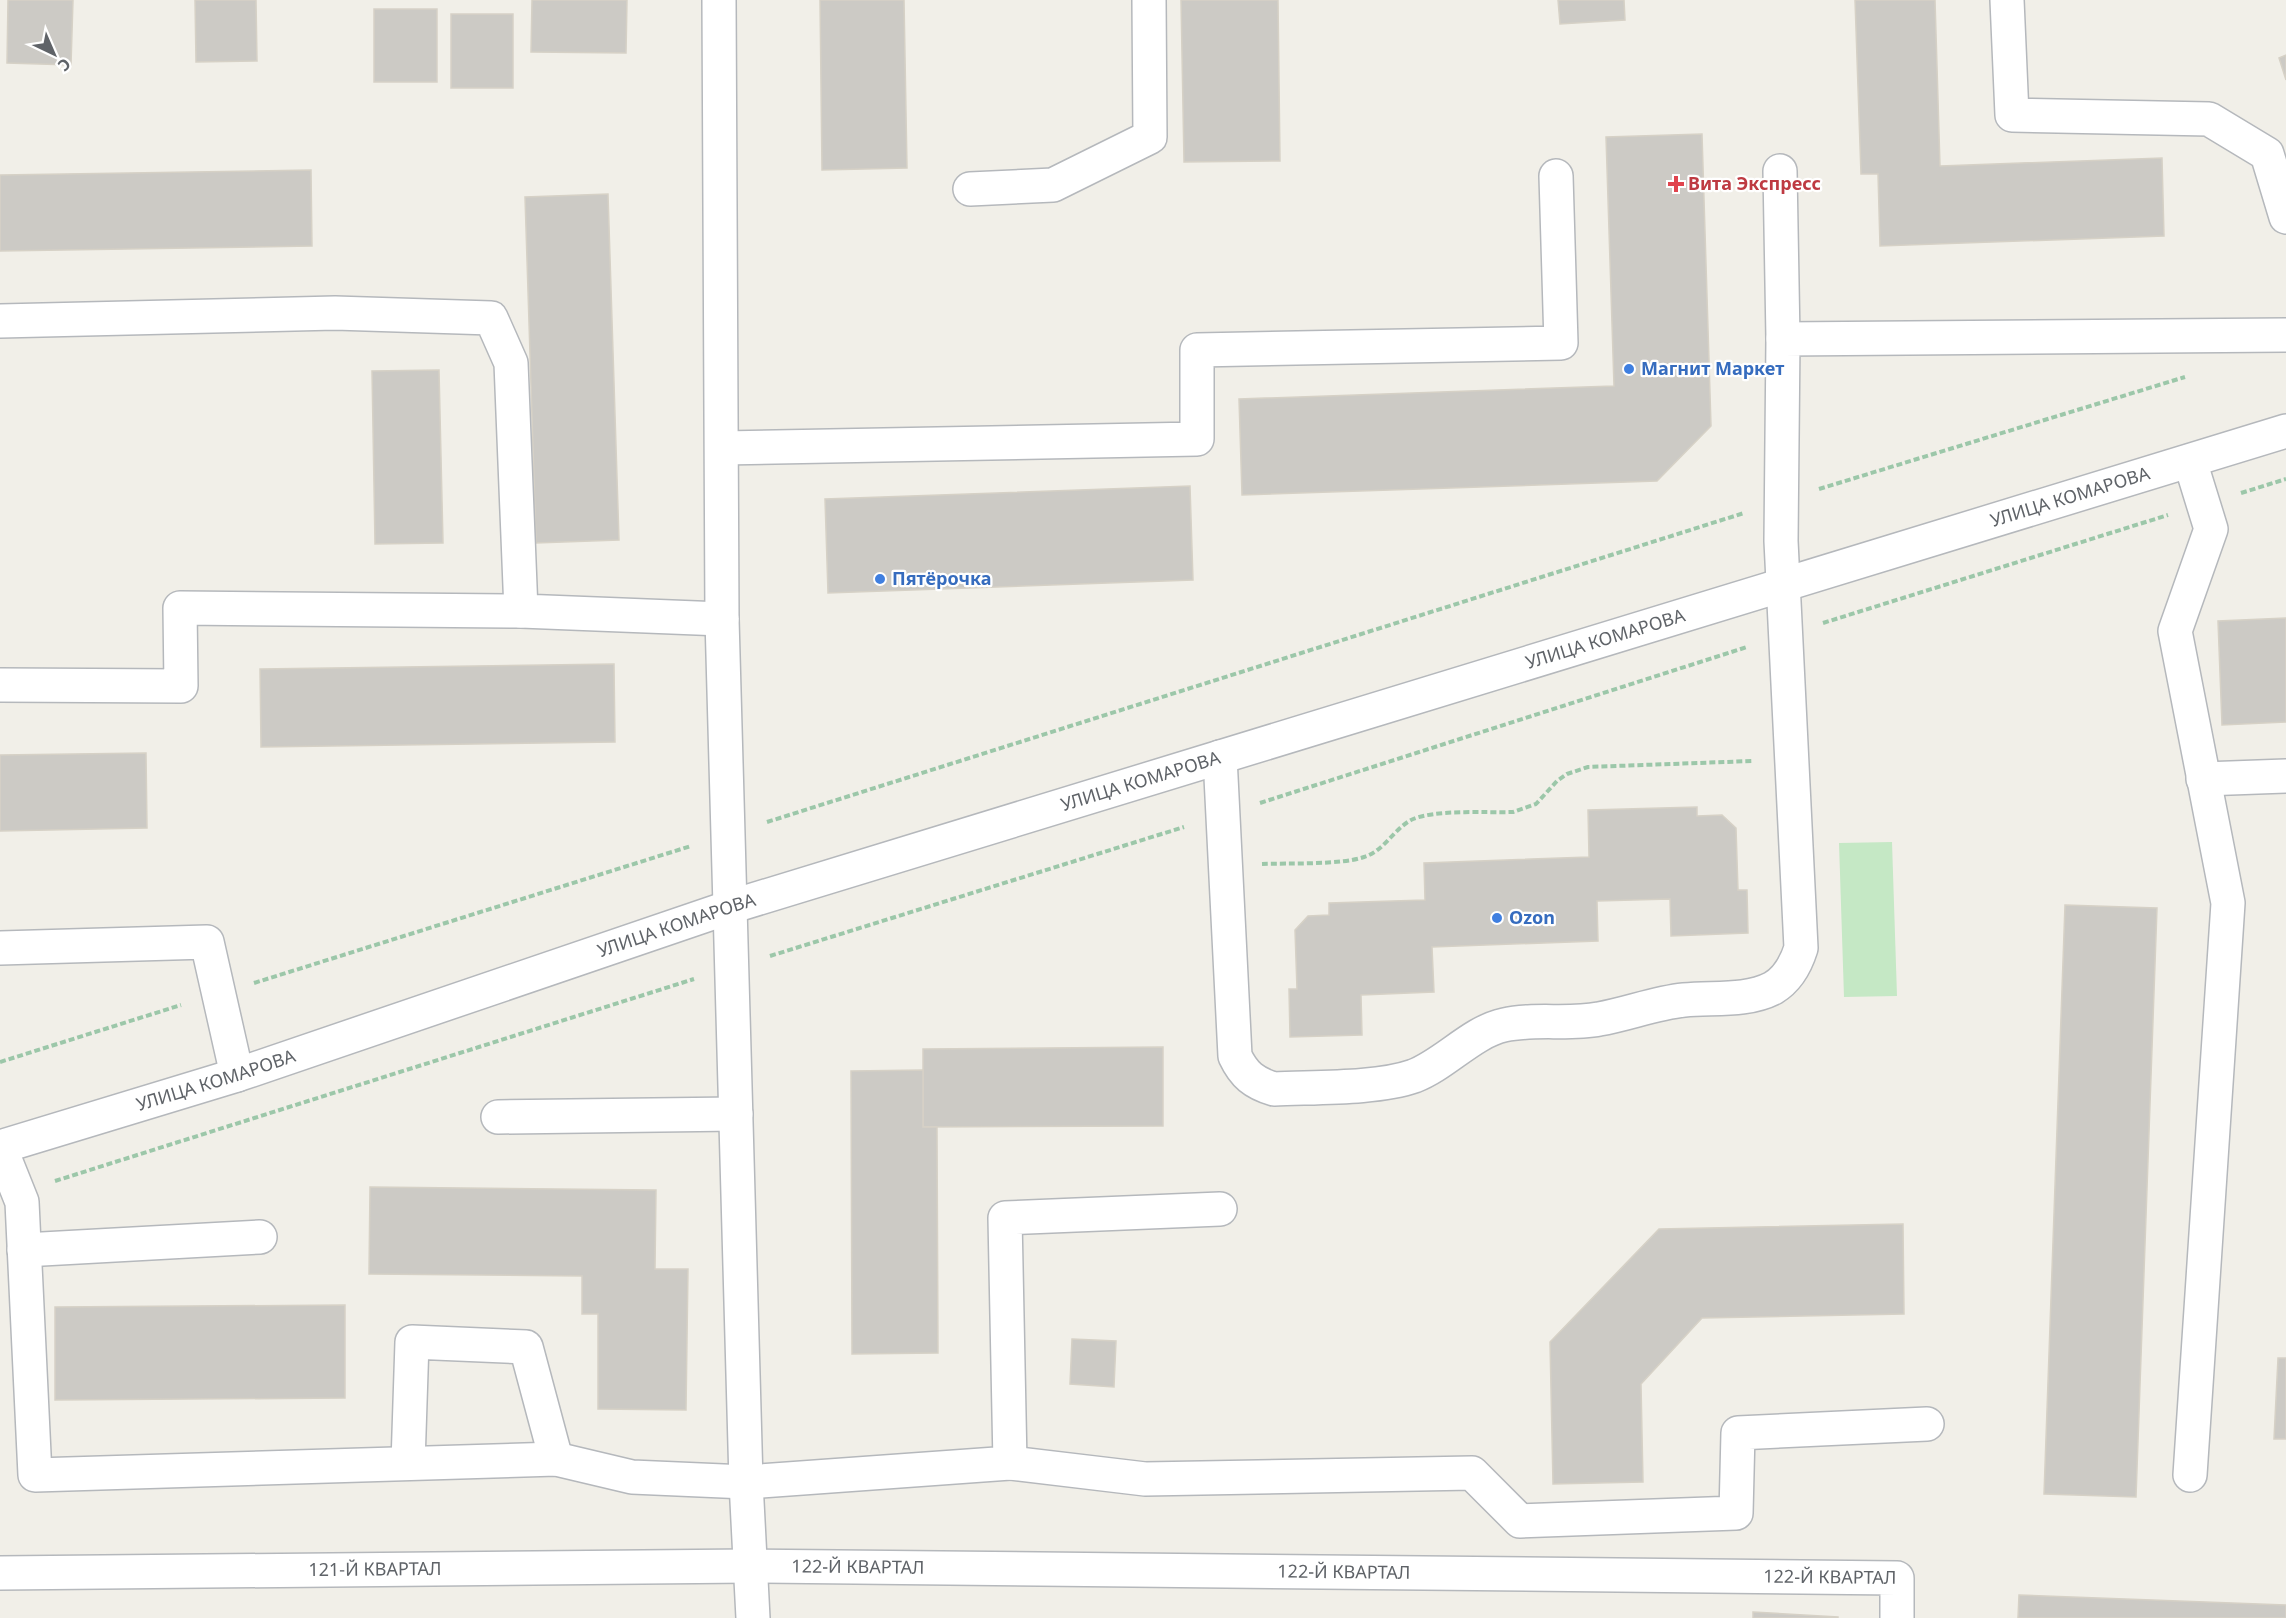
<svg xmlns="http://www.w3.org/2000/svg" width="2286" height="1618" font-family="'Noto Sans',sans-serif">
	<rect width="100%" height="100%" fill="#f1efe8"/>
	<path fill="#c5e8c5" d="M1892,842L1897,996L1844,997L1839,843Z"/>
	<g fill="#cccac5" stroke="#d6d1c6" stroke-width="1.5">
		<path d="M8,0H73L71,65L7,63Z"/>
		<path d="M195,0H256L257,61L196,62Z"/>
		<path d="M532,0H627L626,53L531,52Z"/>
		<path d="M820,0H904L907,168L822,170Z"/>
		<path d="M1181,0H1278L1280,161L1184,162Z"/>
		<path d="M1558,0H1624L1625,20L1560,24Z"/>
		<path d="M1855,0H1935L1940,166L2162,158L2164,236L1880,246L1878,174H1861Z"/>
		<rect x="374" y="9" width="63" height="73"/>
		<rect x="451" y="14" width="62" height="74"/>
		<path d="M2286,55V80L2279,58Z"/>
		<path d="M1702,134L1711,426L1657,481L1242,495L1239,399L1614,386L1606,137Z"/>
		<path d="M311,170L312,246L0,251V175Z"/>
		<path d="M608,194L619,540L536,543L525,197Z"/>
		<path d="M439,370L443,543L375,544L372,371Z"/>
		<path d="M1190,486L1193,580L828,593L825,499Z"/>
		<path d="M2286,618V722L2222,725L2218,621Z"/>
		<path d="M614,664L615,742L261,747L260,669Z"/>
		<path d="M146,753L147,828L0,831V755Z"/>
		<path d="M1697,807V816L1722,815L1736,828L1738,890H1747L1748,933L1671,936L1670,899L1597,901L1598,941L1432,947L1434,992L1361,995L1362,1035L1290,1037L1289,989H1297L1295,930L1308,916L1329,915V903L1425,900L1424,863L1589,857L1588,810Z"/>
		<path d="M2065,905L2157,908L2136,1497L2044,1494Z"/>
		<path d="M1163,1047V1126L923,1127V1049Z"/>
		<path d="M923,1070V1127H937L938,1353L852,1354L851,1071Z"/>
		<path d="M370,1187L656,1190L655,1269H688L686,1410L598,1409V1314H582V1276L369,1274Z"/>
		<path d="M1903,1224L1904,1314L1702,1318L1641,1384L1643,1482L1553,1484L1550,1342L1659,1229Z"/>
		<path d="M345,1305V1398L55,1400V1307Z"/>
		<path d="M1072,1339L1116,1341L1114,1387L1070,1384Z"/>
		<path d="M2278,1358H2286V1439H2274Z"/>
		<path d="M2019,1595L2286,1605V1618H2018Z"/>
		<path d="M1753,1612L1838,1617V1618H1753Z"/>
	</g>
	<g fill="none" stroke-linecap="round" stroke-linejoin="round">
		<defs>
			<g id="minor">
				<path d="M719,0L722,619L746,1482L753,1618"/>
				<path d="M2007,0L2012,115L2209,119L2267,154L2286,217"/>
				<path d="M1780,171L1783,339"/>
				<path d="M970,189L1053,185L1150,137L1149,0"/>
				<path d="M0,321L335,313L491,318L511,363L521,611L722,619"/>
				<path d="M722,448L1197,439V350L1561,343L1556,176"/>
				<path d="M2190,461L2211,529L2175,631L2228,903L2190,1475"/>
				<path d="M0,685L181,686L180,608L521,611"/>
				<path d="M1220,757L1235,1056C1244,1075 1254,1083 1274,1089C1314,1087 1377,1089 1414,1076C1445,1064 1472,1032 1504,1025C1534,1018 1569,1025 1599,1019C1628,1014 1655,1003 1684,1000C1713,997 1746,1002 1773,988C1788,979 1796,964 1801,948L1781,541L1783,339L2286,335"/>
				<path d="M2203,779L2286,776"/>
				<path d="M0,948L207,942L237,1075"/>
				<path d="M498,1117L736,1114"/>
				<path id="s1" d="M0,1147L237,1075L730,907L2286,431"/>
				<path d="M0,1147L22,1202L35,1475L556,1459L632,1477L746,1482L1010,1463L1005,1218L1220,1209"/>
				<path d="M24,1250L260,1237"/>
				<path d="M408,1463L412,1342L526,1347L556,1459"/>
				<path d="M1010,1463L1145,1479L1472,1473L1520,1521L1736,1513L1738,1433L1927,1424"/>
				<path id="s2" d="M0,1573L750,1566L1897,1578V1618"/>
			</g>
		</defs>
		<use href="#minor" stroke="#b5b8bc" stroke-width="36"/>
		<g stroke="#9cc7a9" stroke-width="4" stroke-dasharray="6 3" stroke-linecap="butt">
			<path d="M1819,489L2185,377"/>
			<path d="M2241,493L2286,479"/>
			<path d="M1823,623L2168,515"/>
			<path d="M1260,803L1747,647"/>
			<path d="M767,822L1744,513"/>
			<path d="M1262,864C1289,863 1341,865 1364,857C1384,851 1393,830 1411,820C1434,809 1486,813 1513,812L1536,804L1557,781L1567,774L1588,767L1752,761"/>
			<path d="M770,956L1184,827"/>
			<path d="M254,983L691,846"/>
			<path d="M0,1062L181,1005"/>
			<path d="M55,1181L694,979"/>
		</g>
		<use href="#minor" stroke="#fff" stroke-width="33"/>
	</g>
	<path fill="#e0444e" stroke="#fff" stroke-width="2" d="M1673 175h6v6h6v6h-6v6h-6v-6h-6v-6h6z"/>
	<g fill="#3f7fe0" stroke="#fff" stroke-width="2">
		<circle cx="1629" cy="369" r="6"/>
		<circle cx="880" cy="579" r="6"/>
		<circle cx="1497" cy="918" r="6"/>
	</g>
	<g text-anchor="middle" stroke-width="4.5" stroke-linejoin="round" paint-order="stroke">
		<g font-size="18" font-weight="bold" fill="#be3a42" stroke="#fff" text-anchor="start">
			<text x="1688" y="190">Вита Экспресс</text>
		</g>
		<g font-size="18" font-weight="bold" fill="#366cbe" stroke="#fff" text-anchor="start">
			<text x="1641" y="375">Магнит Маркет</text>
			<text x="892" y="585">Пятёрочка</text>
			<text x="1509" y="924">Ozon</text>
		</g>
		<g font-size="18" fill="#5f6368" stroke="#fff">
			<text dy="6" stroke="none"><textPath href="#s1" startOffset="2170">УЛИЦА КОМАРОВА</textPath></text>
			<text dy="6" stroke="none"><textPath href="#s1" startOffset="1684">УЛИЦА КОМАРОВА</textPath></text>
			<text dy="6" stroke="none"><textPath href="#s1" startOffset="1198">УЛИЦА КОМАРОВА</textPath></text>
			<text dy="6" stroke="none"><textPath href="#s1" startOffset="712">УЛИЦА КОМАРОВА</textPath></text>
			<text dy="6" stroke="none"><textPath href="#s1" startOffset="226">УЛИЦА КОМАРОВА</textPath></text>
			<text dy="6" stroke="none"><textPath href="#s2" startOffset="858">122-Й КВАРТАЛ</textPath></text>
			<text dy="6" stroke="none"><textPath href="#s2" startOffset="375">121-Й КВАРТАЛ</textPath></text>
			<text dy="6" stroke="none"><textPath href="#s2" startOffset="1344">122-Й КВАРТАЛ</textPath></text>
			<text dy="6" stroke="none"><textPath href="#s2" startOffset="1830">122-Й КВАРТАЛ</textPath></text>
		</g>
	</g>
	<g transform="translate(54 54) rotate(136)" stroke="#ffffff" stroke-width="4.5" paint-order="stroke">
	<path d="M0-4.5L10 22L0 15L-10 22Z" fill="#5f6368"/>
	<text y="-9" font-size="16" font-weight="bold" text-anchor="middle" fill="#5f6368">С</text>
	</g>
</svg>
